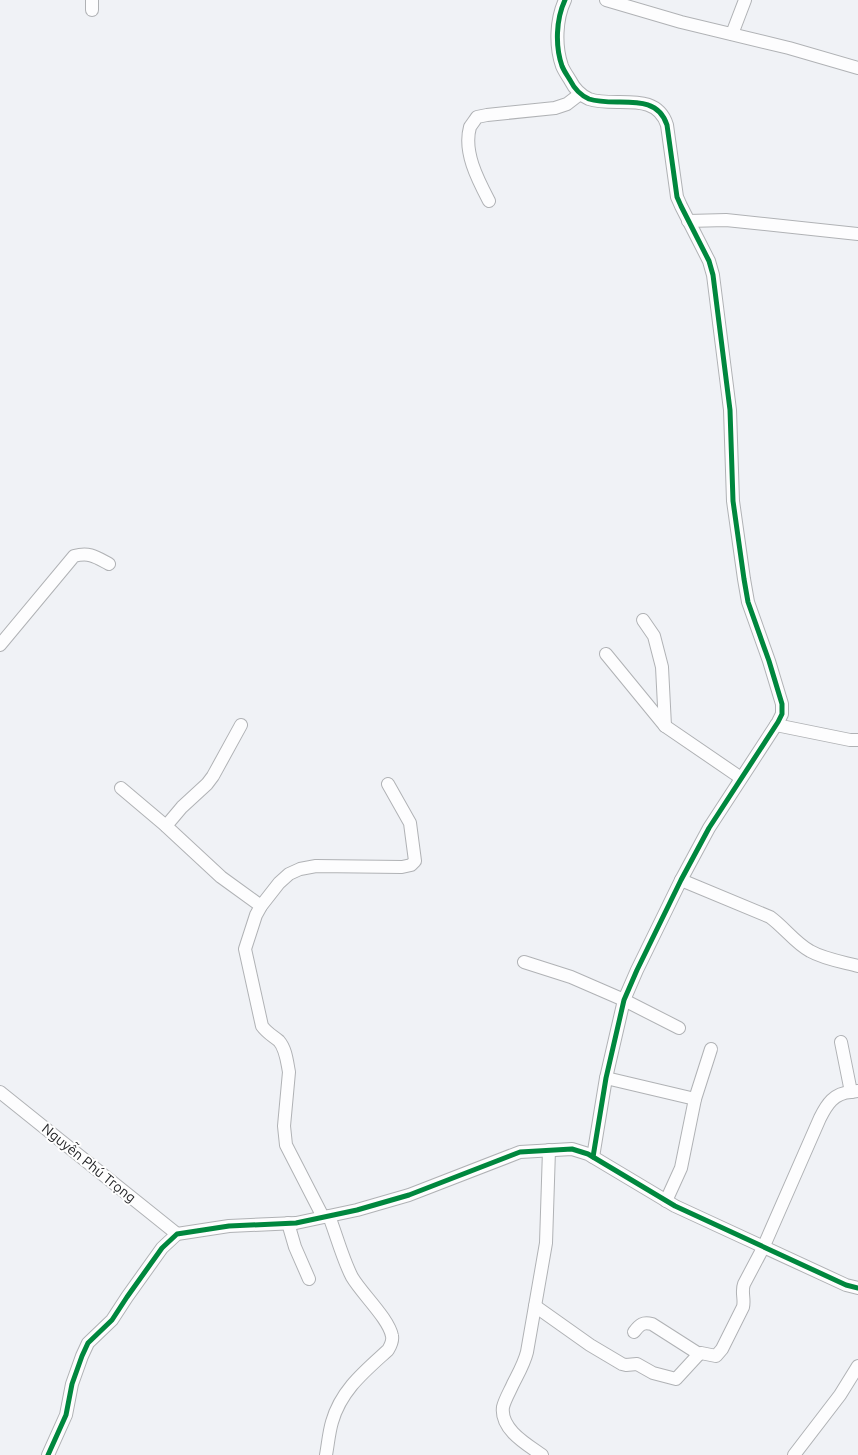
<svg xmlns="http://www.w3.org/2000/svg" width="858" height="1455" font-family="Ubuntu,sans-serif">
	<rect width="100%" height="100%" fill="#f0f2f6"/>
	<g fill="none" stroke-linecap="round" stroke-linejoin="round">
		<defs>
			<g id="street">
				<path d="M92,0V10"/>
				<path d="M565,0C556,19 555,46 562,66C564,71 567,75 570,80C574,88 580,95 589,99C615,108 656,90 667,125L677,197L681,206L709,261L713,275L730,410L733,501L744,579L748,602L769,661L782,704V714L778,722L709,828L681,880L637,970L624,1000L606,1078L593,1157"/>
				<path d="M606,0L681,22L789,48L858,68"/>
				<path d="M732,34L745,0"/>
				<path d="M489,201C478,180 463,152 470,127C472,124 475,120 477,117L487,115L555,108L567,104L580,94"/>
				<path d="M688,221L726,220L858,234"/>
				<path d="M643,620L654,636L662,667L665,726"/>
				<path d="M0,645L74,556C90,552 96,557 109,564"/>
				<path d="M606,654L665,726L741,778"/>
				<path d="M776,725L850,740H858"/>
				<path d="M121,788L166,826L221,877L261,906"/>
				<path d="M166,826L182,807L207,784L213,776L241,725"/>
				<path d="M681,880L770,917C784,927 795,943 810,951C824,959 843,962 858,966"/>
				<path d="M524,962L571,977L624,1000L679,1028"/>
				<path d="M841,1042L851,1092L858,1091"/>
				<path d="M606,1078L695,1099"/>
				<path d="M0,1092L177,1234"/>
				<path d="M666,1201L681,1168L695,1099L711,1049"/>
				<path d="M323,1217L286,1145L284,1126L289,1072C287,1062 286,1049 279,1041C273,1036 267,1033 262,1026L245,949L256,915L261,906L279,883L289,874L300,869L316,866L402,867L411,865L415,861L410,823L388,784"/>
				<path d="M288,1223L295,1247L309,1279"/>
				<path d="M535,1306L590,1345L622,1364L626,1365L637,1364L653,1373L676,1379L699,1354L652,1324C643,1322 640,1324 634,1332"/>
				<path d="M699,1354L701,1353L716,1356L722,1349L743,1307C745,1299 741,1292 744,1284L763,1248L820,1118C827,1104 834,1093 851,1092"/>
				<path d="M48,1455L66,1415L72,1384L82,1356L88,1343L112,1320L127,1297L162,1248L177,1234L229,1226L296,1223L357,1210L409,1195L520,1152L572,1149L588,1154L675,1206L846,1285L858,1288"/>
				<path d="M326,1455C328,1444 329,1432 332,1422C341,1390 365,1371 388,1350C391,1345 393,1341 392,1336C389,1319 362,1294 352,1277C343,1260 336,1234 329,1216"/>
				<path d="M542,1455C526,1444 500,1429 503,1407C505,1399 510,1391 513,1384C518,1374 524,1364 527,1352L546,1243L549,1150"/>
				<path d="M794,1455L840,1395L858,1366"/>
			</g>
		</defs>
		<use href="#street" stroke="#b0b2b5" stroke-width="14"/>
		<use href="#street" stroke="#fdfdfe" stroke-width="12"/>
		<defs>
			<g id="cycleway">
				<path d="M565,0C556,19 555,46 562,66C564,71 567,75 570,80C574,88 580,95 589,99C615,108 656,90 667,125L677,197L681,206L709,261L713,275L730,410L733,501L744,579L748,602L769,661L782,704V714L778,722L709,828L681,880L637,970L624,1000L606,1078L593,1157"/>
				<path d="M48,1455L66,1415L72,1384L82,1356L88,1343L112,1320L127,1297L162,1248L177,1234L229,1226L296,1223L357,1210L409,1195L520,1152L572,1149L588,1154L675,1206L846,1285L858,1288"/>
			</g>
		</defs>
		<use href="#cycleway" stroke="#fefefe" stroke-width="8"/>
		<use href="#cycleway" stroke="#00873e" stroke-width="5"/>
	</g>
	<g text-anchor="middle" stroke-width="4" stroke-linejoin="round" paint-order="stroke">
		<g font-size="14" fill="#222326" stroke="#fefefe">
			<text transform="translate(89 1163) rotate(39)" y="5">Nguyễn Phú Trọng</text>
		</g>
	</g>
</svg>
